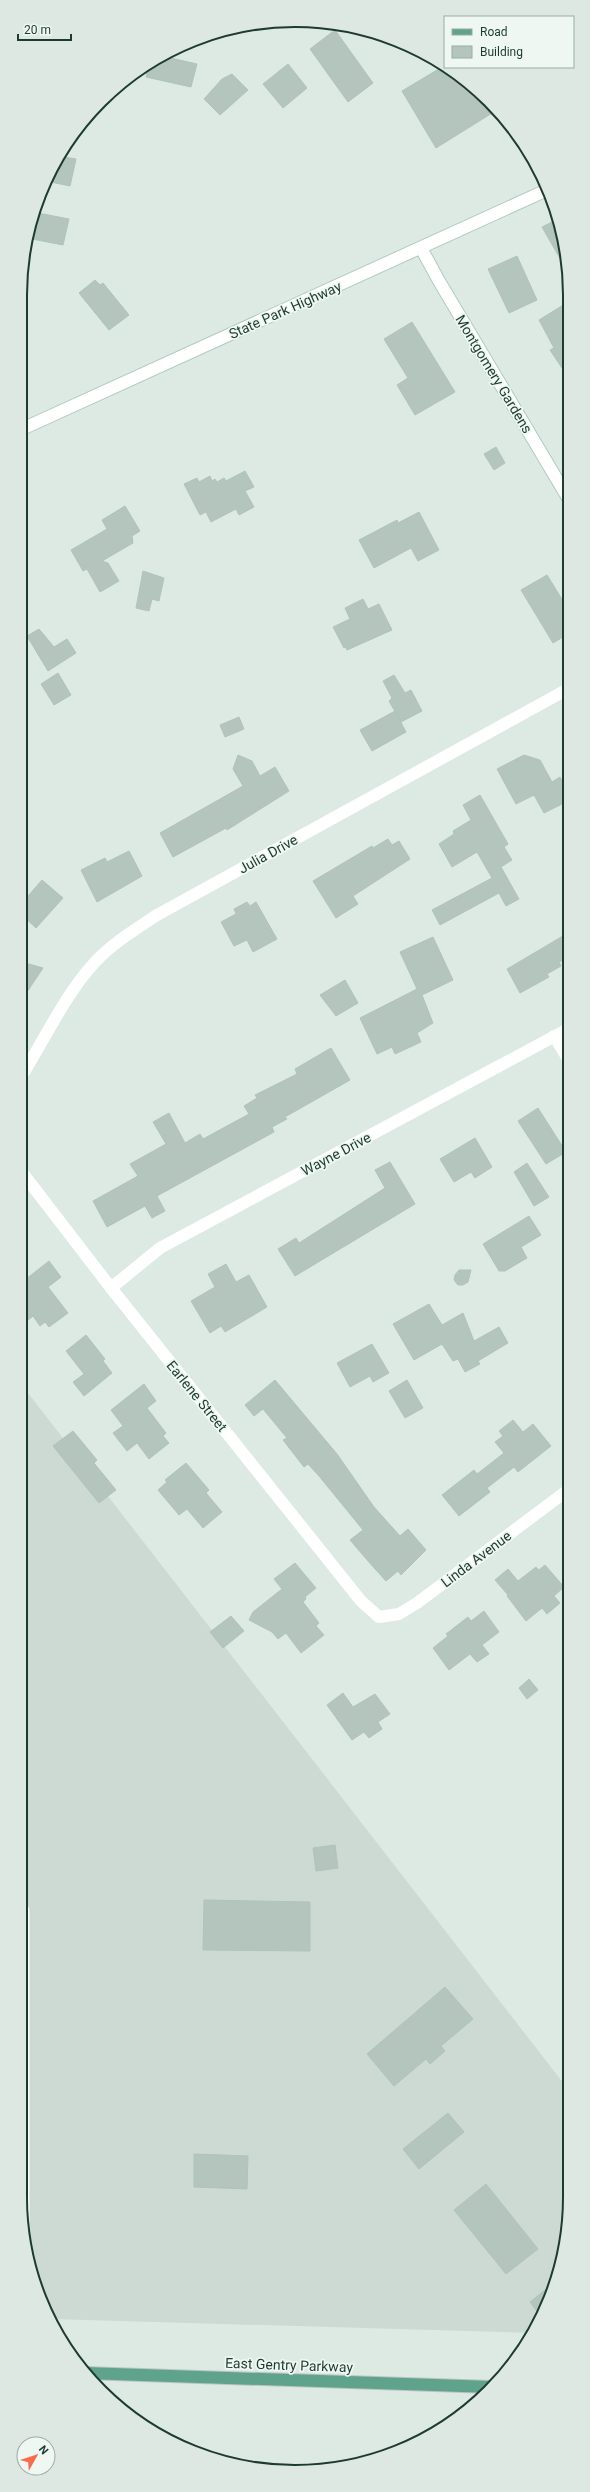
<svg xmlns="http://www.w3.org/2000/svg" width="590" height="2492" font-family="Roboto,sans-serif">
	<rect width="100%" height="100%" fill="#ddeae4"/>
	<path fill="#ccdad3" d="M21,1384L568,2089V2233L555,2286L534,2333L52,2319L41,2302L25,2250L20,2197Z"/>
	<g fill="#b3c5bd" stroke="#b0c4ba">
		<path d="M335,30L373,83L348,102L310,49Z"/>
		<path d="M162,56L197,64L191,87L146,77L149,64Z"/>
		<path d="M288,64L307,88L283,108L263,84Z"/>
		<path d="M442,67L490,101L497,110L436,148L402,91Z"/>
		<path d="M232,74L248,90L220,115L204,99L222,79Z"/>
		<path d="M58,156L76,159L70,186L46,181Z"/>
		<path d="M33,212L69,219L63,245L27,238Z"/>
		<path d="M556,220L568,259L562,262L542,227Z"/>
		<path d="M517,256L537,300L509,313L488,269Z"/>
		<path d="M95,280L100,285L103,283L129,315L109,330L79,293Z"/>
		<path d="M568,302V377L550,350L554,348L539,320Z"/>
		<path d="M412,322L455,392L415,415L397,385L408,378L384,339Z"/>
		<path d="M496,447L505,463L494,470L484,454Z"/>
		<path d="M245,471L254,487L245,491L254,507L239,515L236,509L211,522L206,512L200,515L184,484L197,478L199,482L210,476L212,481L215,479L217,482L224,478L226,481Z"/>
		<path d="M125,506L140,531L132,536L133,543L102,561L108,563L119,581L100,592L87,569L83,571L71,550L107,529L102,520Z"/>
		<path d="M419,512L439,550L418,561L411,548L374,568L359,540L397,520L398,523Z"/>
		<path d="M143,571L164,578L159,601L152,599L149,611L136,608Z"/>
		<path d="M547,575L568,609V634L553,643L521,590Z"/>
		<path d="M363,599L368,609L379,604L392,630L347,650L346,647L344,648L333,627L350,619L345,608Z"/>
		<path d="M39,629L54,647L67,639L76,653L48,671L27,636Z"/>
		<path d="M58,673L71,695L54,705L41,684Z"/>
		<path d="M394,675L405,693L411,690L422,711L401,722L389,701L392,698L383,681Z"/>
		<path d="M395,711L406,732L372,751L360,730Z"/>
		<path d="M239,717L244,729L225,737L220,725Z"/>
		<path d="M238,755L252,761L260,776L275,767L289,791L227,830L226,828L173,857L160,833L243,786L233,769Z"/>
		<path d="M524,755L540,760L552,782L560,777L568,791V801L544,813L534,795L516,804L497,769Z"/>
		<path d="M480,795L508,844L504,847L512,860L501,867L519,899L506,906L499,893L440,925L432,910L492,878L477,852L452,867L439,844L454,834L453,831L471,820L463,805Z"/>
		<path d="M388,839L392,845L399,841L410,859L353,896L358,904L336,918L313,881L372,846L373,848Z"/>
		<path d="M129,851L142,876L97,902L81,870L105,858L107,862Z"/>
		<path d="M42,880L63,898L36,928L22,915V903Z"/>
		<path d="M247,902L250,906L256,902L277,939L253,952L247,940L234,946L221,922L236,914L234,909Z"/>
		<path d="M568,933V958L559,962L561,966L547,974L549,977L520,993L507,969Z"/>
		<path d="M433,937L453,980L422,995L433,1023L417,1033L421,1042L395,1054L392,1047L377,1054L360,1018L417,989L400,952Z"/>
		<path d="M22,962L43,968L21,1001L22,976Z"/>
		<path d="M345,980L358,1003L336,1016L320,995Z"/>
		<path d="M331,1048L350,1080L285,1117L287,1119L272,1127L274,1132L157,1196L165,1211L152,1218L145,1206L107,1227L93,1201L138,1176L130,1164L166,1144L153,1122L169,1113L185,1143L200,1134L203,1139L249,1114L244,1106L257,1098L255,1095L297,1074L295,1069Z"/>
		<path d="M538,1108L566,1152L546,1164L518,1121Z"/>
		<path d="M475,1138L492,1167L475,1178L471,1172L454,1182L440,1159Z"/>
		<path d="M390,1162L415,1204L295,1276L278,1249L296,1238L299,1243L385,1188L375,1170Z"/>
		<path d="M527,1163L549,1197L534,1206L514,1172Z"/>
		<path d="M529,1216L541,1235L521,1247L527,1258L505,1271H499L483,1244Z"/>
		<path d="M49,1261L61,1277L48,1287L68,1313L49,1327L45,1322L40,1326L33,1316L21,1326V1283Z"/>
		<path d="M226,1264L236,1282L249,1275L267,1307L225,1332L221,1326L210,1333L191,1301L215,1287L208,1274Z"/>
		<path d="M459,1270H471L468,1282L463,1285H458L454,1280L455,1275Z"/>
		<path d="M429,1304L442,1325L463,1313L474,1341L499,1327L508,1343L478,1361L480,1364L465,1372L458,1359L453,1361L442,1344L414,1360L393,1324Z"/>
		<path d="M86,1335L105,1359L103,1361L112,1373L84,1396L73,1382L84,1374L66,1351Z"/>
		<path d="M372,1344L389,1373L373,1382L370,1376L350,1387L337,1363Z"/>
		<path d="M275,1380L337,1454L374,1507L400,1536L408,1529L426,1550L401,1575L398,1571L386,1581L368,1561L350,1540L363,1530L319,1476L308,1464L304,1467L283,1440L287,1438L263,1409L254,1416L245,1405Z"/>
		<path d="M407,1380L423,1408L405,1418L389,1391Z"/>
		<path d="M144,1384L156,1401L147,1408L166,1433L163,1436L169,1443L149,1459L137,1443L127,1451L113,1433L123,1426L111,1410Z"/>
		<path d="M513,1420L523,1432L533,1424L551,1446L518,1472L514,1467L487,1488L490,1492L459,1516L442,1495L474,1470L477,1474L504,1453L495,1442L503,1436L499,1431Z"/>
		<path d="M73,1431L97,1460L94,1463L116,1490L99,1503L53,1446Z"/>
		<path d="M186,1463L209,1490L206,1493L222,1512L203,1528L187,1509L179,1515L158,1490L167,1482L165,1480Z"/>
		<path d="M295,1563L316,1588L305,1597L306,1599L303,1602L319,1623L316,1626L324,1635L301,1653L286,1633L278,1639L272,1632L249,1620L253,1612L282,1589L274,1579Z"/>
		<path d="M545,1565L564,1587L554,1596L560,1603L547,1614L542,1608L526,1621L507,1596L508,1595L495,1580L508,1569L518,1581L536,1567L539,1570Z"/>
		<path d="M484,1611L499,1632L482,1645L489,1654L477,1662L470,1654L449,1670L433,1648L448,1636L446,1634L468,1617L471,1621Z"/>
		<path d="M231,1616L244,1631L223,1648L210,1632Z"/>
		<path d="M529,1679L538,1690L527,1699L519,1688Z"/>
		<path d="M343,1693L353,1707L375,1694L390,1714L378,1722L382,1729L369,1738L364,1732L352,1740L327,1705Z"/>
		<path d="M335,1845L338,1868L316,1871L313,1848Z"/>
		<path d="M204,1900L310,1902V1951L203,1950Z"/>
		<path d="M445,1987L473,2019L441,2046L445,2051L430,2064L426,2059L394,2086L367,2054Z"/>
		<path d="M448,2113L464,2132L419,2169L403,2149Z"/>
		<path d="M194,2154L248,2156L247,2189L194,2187Z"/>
		<path d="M486,2184L538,2249L506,2274L454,2210Z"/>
		<path d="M556,2281L555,2286L541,2317L530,2302Z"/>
	</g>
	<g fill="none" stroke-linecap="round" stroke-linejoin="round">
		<defs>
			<g id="secondary">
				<path d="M421,248L439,281L568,498"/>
				<path d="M22,429L547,190"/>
			</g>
			<path id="primary" d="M85,2373L492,2387"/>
		</defs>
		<use href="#secondary" stroke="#b0cbbf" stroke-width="14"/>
		<use href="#primary" stroke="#bcc4c1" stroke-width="14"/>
		<path stroke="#fff" stroke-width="9" d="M20,1904L25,1910V2245"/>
		<g stroke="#fff" stroke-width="12">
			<path d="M554,1036L568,1059"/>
			<path d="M21,1077C45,1039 65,994 96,961C113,943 136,929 157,915L568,689"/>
			<path d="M21,1171L111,1288L361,1601L379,1617L399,1614L417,1603L568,1490"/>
			<path d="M111,1288L160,1248L568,1029"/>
		</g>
		<use href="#secondary" stroke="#fff" stroke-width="12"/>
		<use href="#primary" stroke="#5fa38d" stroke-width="12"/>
	</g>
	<g text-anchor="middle" stroke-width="3.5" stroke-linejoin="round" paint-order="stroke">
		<g font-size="14" fill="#1e3b31" stroke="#eef7f2">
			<text transform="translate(285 310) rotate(-24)" y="5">State Park Highway</text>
			<text transform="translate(494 374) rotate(59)" y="5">Montgomery Gardens</text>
			<text transform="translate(268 854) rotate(-29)" y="5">Julia Drive</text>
			<text transform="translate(336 1154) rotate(-28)" y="5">Wayne Drive</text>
			<text transform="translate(197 1396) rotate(51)" y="5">Earlene Street</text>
			<text transform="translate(476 1559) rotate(-37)" y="5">Linda Avenue</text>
			<text transform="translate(289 2365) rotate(2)" y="5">East Gentry Parkway</text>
		</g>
	</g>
	<path d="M0 0H590V2492H0ZM295 27H295A268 268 0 0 1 563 295V2197A268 268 0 0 1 295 2465H295A268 268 0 0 1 27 2197V295A268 268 0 0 1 295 27Z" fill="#dde8e3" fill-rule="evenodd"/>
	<path fill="none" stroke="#1e3b31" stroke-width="2" d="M295 27H295A268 268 0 0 1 563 295V2197A268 268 0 0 1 295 2465H295A268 268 0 0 1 27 2197V295A268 268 0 0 1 295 27Z"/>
	<rect x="444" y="16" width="130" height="52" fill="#eef7f2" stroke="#9baca5"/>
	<rect x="452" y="29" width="20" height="6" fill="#5fa38d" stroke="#9baca5"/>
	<text x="480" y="36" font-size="12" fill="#1e3b31">Road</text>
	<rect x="452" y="46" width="20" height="12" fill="#b3c5bd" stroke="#9baca5"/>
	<text x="480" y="56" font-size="12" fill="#1e3b31">Building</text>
	<g transform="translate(36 2456) rotate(51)"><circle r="19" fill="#eef7f2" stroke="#9baca5"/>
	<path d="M0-3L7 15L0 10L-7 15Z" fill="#fb6b4b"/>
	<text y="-6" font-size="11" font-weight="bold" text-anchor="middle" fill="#1e3b31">N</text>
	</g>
	<path d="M18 34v6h53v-6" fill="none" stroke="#1e3b31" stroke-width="2"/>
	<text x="24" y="34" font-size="12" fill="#1e3b31" stroke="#eef7f2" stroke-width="3" paint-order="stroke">20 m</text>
</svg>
